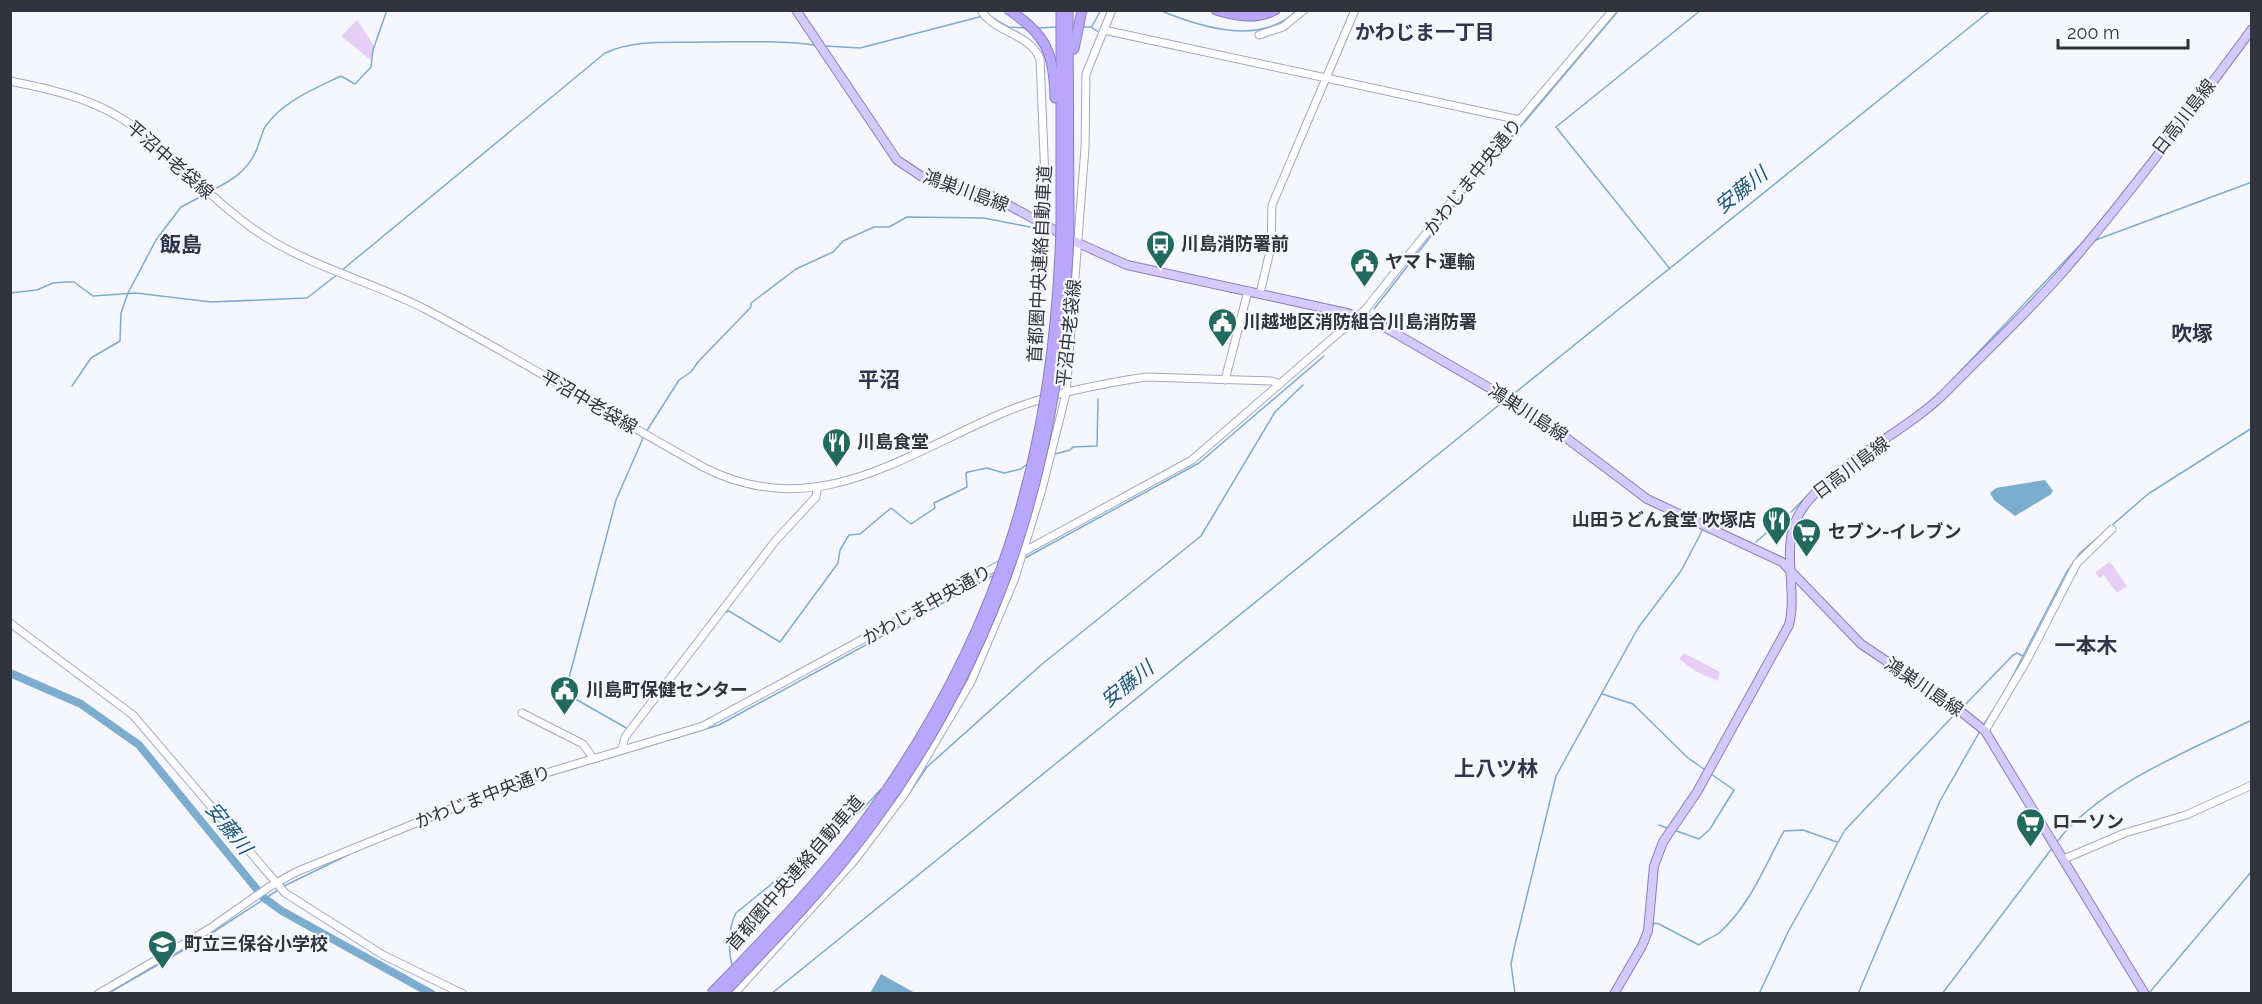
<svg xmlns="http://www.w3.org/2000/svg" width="2262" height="1004" font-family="Raleway,'Noto Sans JP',sans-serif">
	<rect width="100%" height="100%" fill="#f5f7fd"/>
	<g fill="#e6cef5">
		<path d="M357,20L374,46L371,60L341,36Z"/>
		<path d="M2110,562L2127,586L2117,593L2104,575L2100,578L2095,572Z"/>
		<path d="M1684,653L1720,672L1718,681L1697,672L1679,659Z"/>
	</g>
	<g fill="#7cadce">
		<path d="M2045,480L2053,491L2050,495L2015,516L1994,500L1990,493L1996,488Z"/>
		<path d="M881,974L915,993H870Z"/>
	</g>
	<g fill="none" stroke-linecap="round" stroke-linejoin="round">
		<g stroke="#7cadce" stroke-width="1.5">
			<path d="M1159,10C1200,27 1261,47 1297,10"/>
			<path d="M988,15L1008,27L1025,28"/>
			<path d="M1092,26L1101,10"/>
			<path d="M1083,27H1091L1100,33"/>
			<path d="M1038,28L1058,27"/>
			<path d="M1105,34L1209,56"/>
			<path d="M825,46L860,48L983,16"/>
			<path d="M211,191C228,182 246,173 255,153C259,145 261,135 265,127C281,102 316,88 341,76L355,84L371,67L373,50L387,10"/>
			<path d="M2093,241L2252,182"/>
			<path d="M1670,269L1556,127L1701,10"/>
			<path d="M341,271L605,53C635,39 669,43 702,42C740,42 777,40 814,45"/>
			<path d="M10,293L37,290L53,283L66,282H74L93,296L136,293L211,302L307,298L338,274"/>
			<path d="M1374,309L1467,190L1619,10"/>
			<path d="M1952,380L2079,246"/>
			<path d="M72,386L91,358L120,341L121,313L128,293L156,240L181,207L206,194"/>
			<path d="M1511,396L1991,10"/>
			<path d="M646,432L679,380L691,372L698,362L751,307V303L796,269L833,252L843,241L874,227H889L907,217L984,218L1035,228"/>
			<path d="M1055,454L1070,450L1073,447L1097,446L1098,399"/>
			<path d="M1791,512L1811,492"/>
			<path d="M1756,542L1788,514"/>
			<path d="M1025,558L1199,463L1324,356"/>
			<path d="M724,613L729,611L780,642L838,563L840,550L849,535L860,534L891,508L911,524L935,508L934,503L967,487L966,473L968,472L987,468L1004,473L1021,469L1027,464"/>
			<path d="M671,682L716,624"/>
			<path d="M2005,691L2066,573L2080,553L2148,494L2252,428"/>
			<path d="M1602,694L1633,704L1688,758L1704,769"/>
			<path d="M1962,708L2012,656L2017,653L2023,656"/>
			<path d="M1982,727L1998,703"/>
			<path d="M636,728L663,693"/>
			<path d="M628,729L565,693L616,500L644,436"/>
			<path d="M908,795L927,767L1041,665L1201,536L1275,412L1303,385"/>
			<path d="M1659,825L1670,829"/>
			<path d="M1674,830L1699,839L1710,829L1734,790L1711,774"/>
			<path d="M393,836L535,780L719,725L994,575"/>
			<path d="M2056,843C2099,786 2188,751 2252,720"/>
			<path d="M282,887L350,854"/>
			<path d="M1652,928L1654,923L1659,924L1699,945C1705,939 1713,938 1719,933C1751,904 1764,867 1784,831L1803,830L1837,842"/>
			<path d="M732,966C728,950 728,928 736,913L862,810L881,789"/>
			<path d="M1621,989L1642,954"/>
			<path d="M2149,993L2252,871"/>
			<path d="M107,994L201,940L278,890"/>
			<path d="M771,994L1504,401"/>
			<path d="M1515,994L1511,964L1514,949L1556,776L1638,628L1681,571L1703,529"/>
			<path d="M1759,994L1788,932L1845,830L1956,713"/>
			<path d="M1858,994L1940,801L1980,731"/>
			<path d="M1942,994L2053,847"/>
		</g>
		<path stroke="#7cadce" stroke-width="8" d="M10,673L81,704L139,745L264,898L282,911L432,994"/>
		<defs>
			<g id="secondary">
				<path d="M981,10C994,33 1030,33 1040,59L1047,227"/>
				<path d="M1104,30L1520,120"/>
				<path d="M1259,35L1283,27L1304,10"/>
				<path d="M10,81C49,89 87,97 121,118C173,152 212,203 264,236C314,268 373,282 425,309C520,359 611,416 705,468C816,524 905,454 1005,412C1048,394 1099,384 1146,377L1272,381L1280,384"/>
				<path d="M1260,293L1271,247L1272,205L1355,10"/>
				<path d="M1225,380L1248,291"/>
				<path d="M1012,558L1192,460L1365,310L1462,188L1613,10"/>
				<path d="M10,623L133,715L285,893L383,955L463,994"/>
				<path d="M522,713L583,744L593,758"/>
				<path d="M1985,731L2027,660L2077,563L2112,529"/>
				<path d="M622,749L625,737L776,540L816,497L817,489"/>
				<path d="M2064,859L2125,833L2186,815L2252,785"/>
				<path d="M98,994L209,929L269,887L296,872L516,782L703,726L1003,563"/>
				<path d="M734,994L854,861L904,795L971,682L1015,578L1042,489L1066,394L1085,148L1086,74L1112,10"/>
			</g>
			<g id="primary">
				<path d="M796,10L897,160L924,178L944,187L992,196L1078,243L1127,265L1347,313L1374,321L1536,415L1647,499L1782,562L1861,644L1959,710L1985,731L2145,994"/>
				<path d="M1614,994L1642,946L1648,931L1654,866L1663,842L1697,792L1789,625C1798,590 1780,547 1799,514C1825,468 1905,433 1945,393C1984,353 2025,315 2062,273C2128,197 2192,110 2252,29"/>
			</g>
			<g id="highway">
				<path d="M1009,10C1047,35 1054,54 1055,98"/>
				<path d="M1068,10L1069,228"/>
				<path d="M1216,10C1236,16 1256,20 1275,10"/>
				<path d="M1074,49L1082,10"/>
				<path d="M1061,225V10"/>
			</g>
		</defs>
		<use href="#secondary" stroke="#a3a9c4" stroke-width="9"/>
		<use href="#primary" stroke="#8a7fba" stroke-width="10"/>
		<use href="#highway" stroke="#8a7fba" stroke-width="11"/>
		<use href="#secondary" stroke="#fff" stroke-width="7"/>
		<use href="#primary" stroke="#d6cafd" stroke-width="8"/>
		<use href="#highway" stroke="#baa7fc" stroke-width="9"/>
		<defs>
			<g id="highway-bridge">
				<path d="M711,994C763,940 817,885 862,825C999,639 1055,454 1061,225"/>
				<path d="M723,994C773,941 824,889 867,831C1003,650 1063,452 1069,228"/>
			</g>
		</defs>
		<use href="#highway-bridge" stroke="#8a7fba" stroke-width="11" stroke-linecap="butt"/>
		<use href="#highway-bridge" stroke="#baa7fc" stroke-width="9"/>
	</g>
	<defs>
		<symbol id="bus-pin" viewBox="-11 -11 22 30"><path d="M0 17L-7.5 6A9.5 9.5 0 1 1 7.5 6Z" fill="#22695f" stroke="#f5f7fd"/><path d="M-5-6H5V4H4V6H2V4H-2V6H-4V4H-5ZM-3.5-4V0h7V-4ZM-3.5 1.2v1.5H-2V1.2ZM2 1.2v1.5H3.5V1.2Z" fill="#fff"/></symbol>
		<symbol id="civic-pin" viewBox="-11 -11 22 30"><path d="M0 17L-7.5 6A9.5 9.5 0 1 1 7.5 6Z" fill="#22695f" stroke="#f5f7fd"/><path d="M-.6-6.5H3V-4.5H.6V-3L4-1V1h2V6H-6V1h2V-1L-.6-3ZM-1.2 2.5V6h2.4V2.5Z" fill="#fff"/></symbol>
		<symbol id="restaurant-pin" viewBox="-11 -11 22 30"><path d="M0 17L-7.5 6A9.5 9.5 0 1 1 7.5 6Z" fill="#22695f" stroke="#f5f7fd"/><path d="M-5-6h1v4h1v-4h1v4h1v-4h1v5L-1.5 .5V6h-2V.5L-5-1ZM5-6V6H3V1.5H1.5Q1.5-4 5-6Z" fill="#fff"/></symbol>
		<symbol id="supermarket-pin" viewBox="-11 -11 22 30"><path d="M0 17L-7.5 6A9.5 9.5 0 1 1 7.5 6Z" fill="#22695f" stroke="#f5f7fd"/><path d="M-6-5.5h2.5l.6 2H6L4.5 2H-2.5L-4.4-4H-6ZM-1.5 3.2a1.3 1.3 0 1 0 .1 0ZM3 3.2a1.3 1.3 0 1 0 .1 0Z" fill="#fff"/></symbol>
		<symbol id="school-pin" viewBox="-11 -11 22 30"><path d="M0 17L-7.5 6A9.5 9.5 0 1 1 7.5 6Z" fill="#22695f" stroke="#f5f7fd"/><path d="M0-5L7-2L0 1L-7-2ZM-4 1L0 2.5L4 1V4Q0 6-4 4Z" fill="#fff"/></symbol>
	</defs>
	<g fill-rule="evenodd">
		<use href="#bus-pin" x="1144" y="228" width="33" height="45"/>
		<use href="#civic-pin" x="1348" y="246" width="33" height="45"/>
		<use href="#civic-pin" x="1206" y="306" width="33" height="45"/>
		<use href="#restaurant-pin" x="820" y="426" width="33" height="45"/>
		<use href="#restaurant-pin" x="1760" y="504" width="33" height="45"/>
		<use href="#supermarket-pin" x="1790" y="516" width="33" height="45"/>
		<use href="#civic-pin" x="548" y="674" width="33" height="45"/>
		<use href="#supermarket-pin" x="2014" y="806" width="33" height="45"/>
		<use href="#school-pin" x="146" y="928" width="33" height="45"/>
	</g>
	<g text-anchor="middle" stroke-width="4.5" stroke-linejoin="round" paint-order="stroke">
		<g font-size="18" fill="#31343f" stroke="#f5f7fd">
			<text transform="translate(2184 117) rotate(-52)" y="6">日高川島線</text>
			<text transform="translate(170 160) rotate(41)" y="6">平沼中老袋線</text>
			<text transform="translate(1473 177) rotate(-51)" y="6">かわじま中央通り</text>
			<text transform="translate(966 191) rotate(20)" y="6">鴻巣川島線</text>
			<text transform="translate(1040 264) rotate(-87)" y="6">首都圏中央連絡自動車道</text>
			<text transform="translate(1069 333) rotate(-84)" y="6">平沼中老袋線</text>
			<text transform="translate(589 402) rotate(30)" y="6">平沼中老袋線</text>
			<text transform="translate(1528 413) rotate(33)" y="6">鴻巣川島線</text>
			<text transform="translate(1851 468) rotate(-37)" y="6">日高川島線</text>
			<text transform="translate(927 605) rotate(-29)" y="6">かわじま中央通り</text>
			<text transform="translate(1924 687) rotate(34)" y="6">鴻巣川島線</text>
			<text transform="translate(483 797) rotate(-21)" y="6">かわじま中央通り</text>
			<text transform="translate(795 873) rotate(-49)" y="6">首都圏中央連絡自動車道</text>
		</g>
		<g font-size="18" font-weight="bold" fill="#31343f" stroke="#f5f7fd" text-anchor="start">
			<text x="1181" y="250">川島消防署前</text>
			<text x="1385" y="268">ヤマト運輸</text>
			<text x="1243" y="328">川越地区消防組合川島消防署</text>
			<text x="857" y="448">川島食堂</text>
			<text x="1756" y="526" text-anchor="end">山田うどん食堂 吹塚店</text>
			<text x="1828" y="538">セブン-イレブン</text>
			<text x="586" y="696">川島町保健センター</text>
			<text x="2052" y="828">ローソン</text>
			<text x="184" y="950">町立三保谷小学校</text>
		</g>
		<g font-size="20" font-weight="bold" fill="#31354b" stroke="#f5f7fd">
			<text x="1425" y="39">かわじま一丁目</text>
		</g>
		<g font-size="20" font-style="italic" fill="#1a5576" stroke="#f5f7fd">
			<text transform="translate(1741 190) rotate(-39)" y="7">安藤川</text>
			<text transform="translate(1127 684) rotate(-39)" y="7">安藤川</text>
			<text transform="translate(229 828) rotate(51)" y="7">安藤川</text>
		</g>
		<g font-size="21" font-weight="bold" fill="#31354b" stroke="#f5f7fd">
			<text x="181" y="252">飯島</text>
			<text x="2192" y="341">吹塚</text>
			<text x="879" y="387">平沼</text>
			<text x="2086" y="653">一本木</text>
			<text x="1496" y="776">上八ツ林</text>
		</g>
	</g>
	<rect width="2262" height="1004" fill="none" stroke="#31343f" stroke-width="24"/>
	<path d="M2058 39v9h130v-9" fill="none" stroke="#31343f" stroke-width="3"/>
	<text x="2067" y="39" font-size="18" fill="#31343f" stroke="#f5f7fd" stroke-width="4.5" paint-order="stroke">200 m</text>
</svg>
